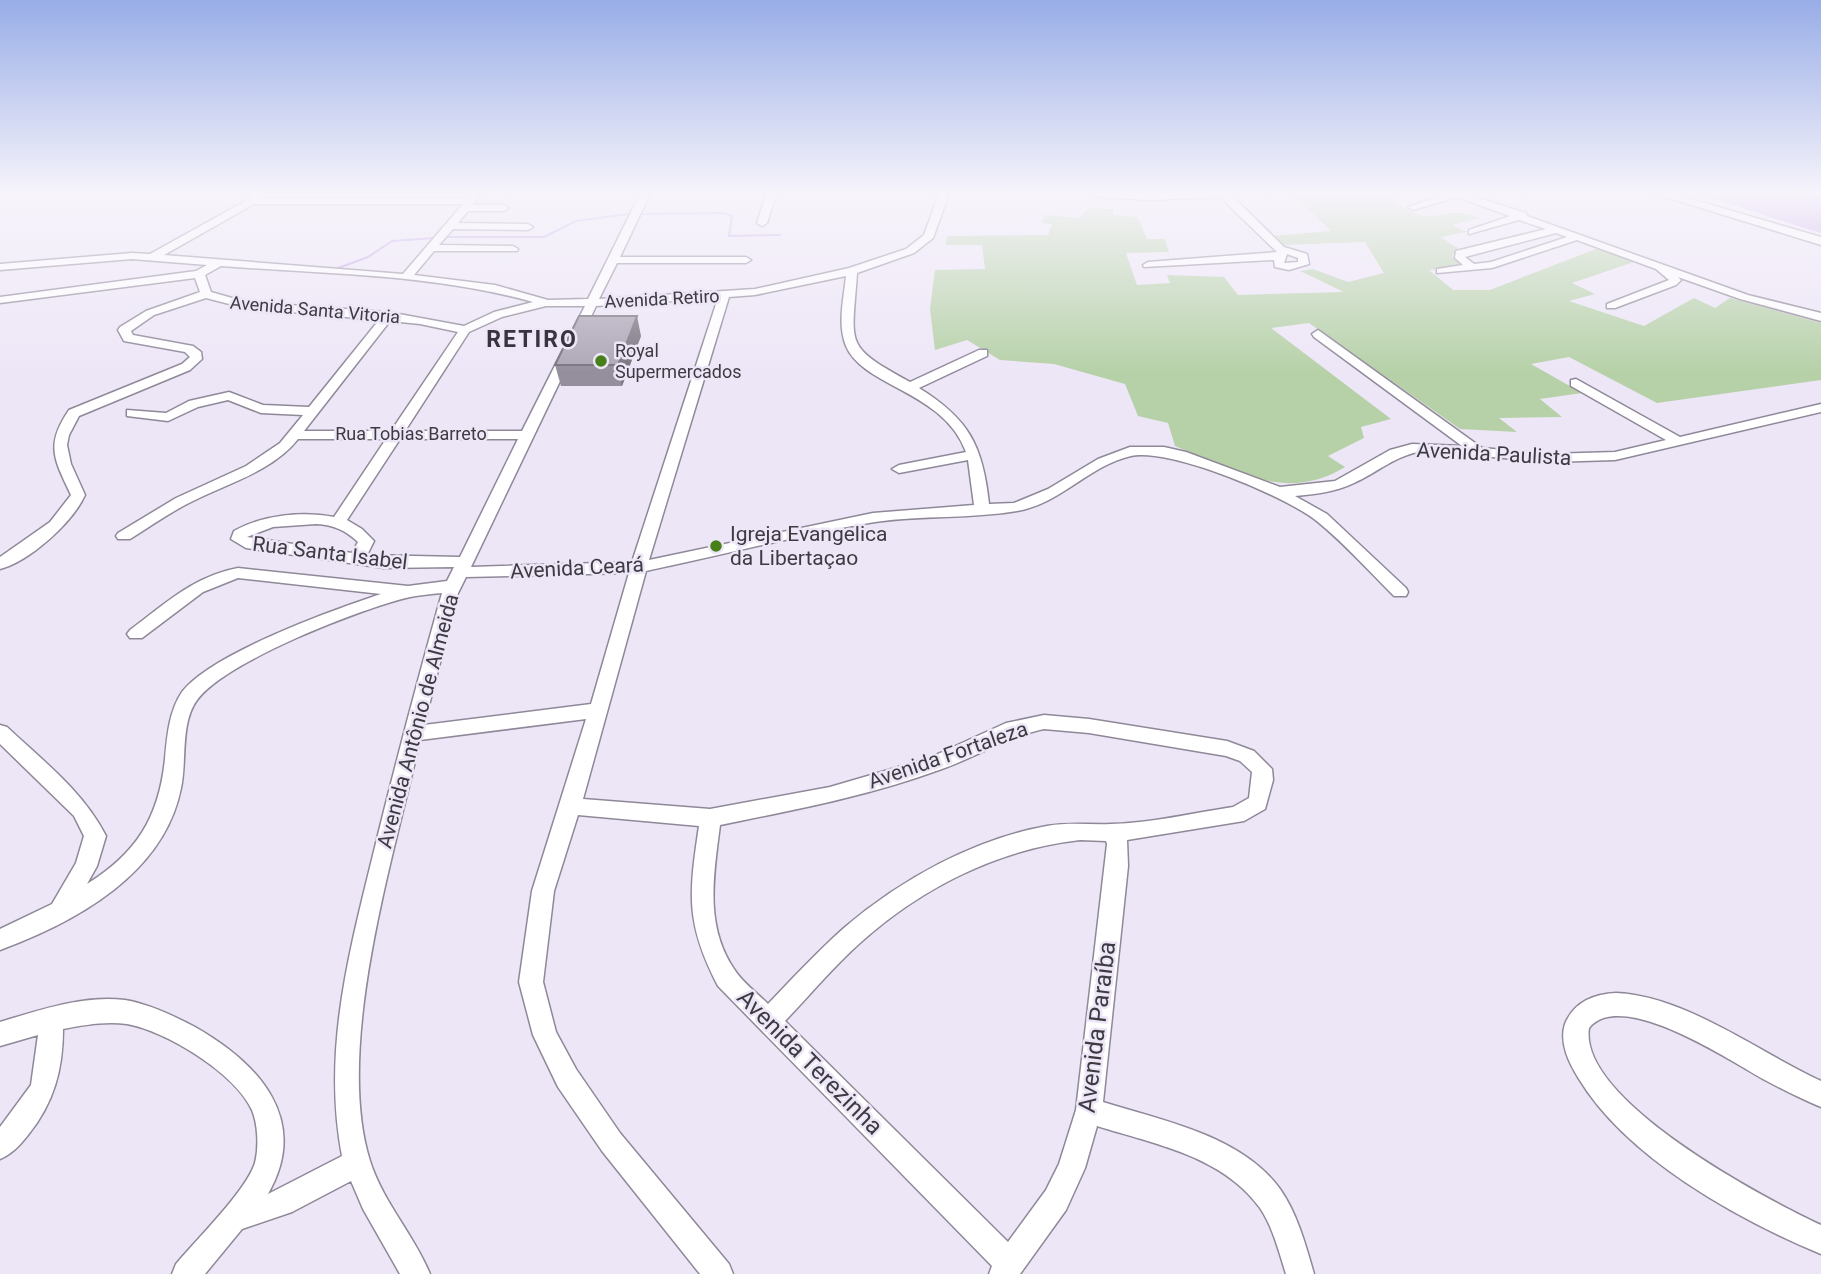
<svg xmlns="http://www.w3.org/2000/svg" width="1821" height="1274" font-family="Roboto,sans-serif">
	<rect width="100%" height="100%" fill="#ede6f7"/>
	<path fill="#b6d1a8" d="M1292,194H1388C1434,238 1437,200 1480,218L1452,225L1467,232L1441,237L1460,250L1452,256L1464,266L1429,270L1453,290H1490L1601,247L1637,261L1572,283L1595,294L1569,301L1644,326L1694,298L1715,308L1730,298L1821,323V380L1657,403L1569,357L1531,364L1582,393L1540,399L1562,417L1499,418L1517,432L1460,429L1309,323L1271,328L1391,419L1361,427L1364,438L1328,456L1345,467C1285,504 1232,469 1175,446L1168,423L1138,416L1125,384L1054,364L1000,360L967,340L935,350L930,309L935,270L985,269L982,245H946L947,236L1048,235L1052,224L1042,223L1045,215L1079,218L1089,208L1113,209V215L1138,217L1147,239H1165L1169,252L1126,253L1137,285L1170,283L1167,275L1224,277L1238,295L1344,292L1300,271L1313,269L1348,282L1384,273L1365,242L1283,245L1272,236L1331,231Z"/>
	<path fill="#c1a3e6" d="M1700,194H1821V233L1807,229Z"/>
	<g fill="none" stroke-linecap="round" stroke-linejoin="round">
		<g stroke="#c1a3e6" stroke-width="2">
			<path d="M640,214L723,213L732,216L729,236L780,235"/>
			<path d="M444,237H544L576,221L628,214"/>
			<path d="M333,270L368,257L392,241L434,238"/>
		</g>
		<defs>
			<g id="minor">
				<path d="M253,194H263L260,198H468L472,194H480L473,205H504L509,208L504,211H468L458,223L528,224L533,227L528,230L453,229L439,245L513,246L518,249L517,251H434L414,275L495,285L548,300L588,299L640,194H650L620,257H746L751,260L746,263H617L599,299L755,289L849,268L906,249L924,235L939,194H949L933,238L914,253L857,273C852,347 843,345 910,382L979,350H987V356L919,388C969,419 983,446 989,504L1014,503L1048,489L1098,459L1130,447H1164L1186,452L1280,487L1335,481L1390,450L1412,444L1462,446L1314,337L1312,334L1318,330L1482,448L1549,454L1615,452L1666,440L1571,386V380L1576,379L1680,437L1821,404V412L1615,460L1549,462L1423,451C1396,455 1378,472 1354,483C1336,492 1315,494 1295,496L1327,514L1406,588L1408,592L1406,596H1394C1369,571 1345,544 1318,522C1288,497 1169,447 1131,456C1090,465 1060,504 1017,511C972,519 922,515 875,522C798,535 722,555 646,571L583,799L710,809L830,787L929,758L1006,723L1044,715L1089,719L1227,741L1254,751L1272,769L1273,780L1265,809L1244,821L1127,840L1128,866L1103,1102C1163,1121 1241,1135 1280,1189C1297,1213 1306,1246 1314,1274H1286C1279,1252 1273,1227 1260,1208C1223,1156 1154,1144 1097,1126L1085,1168L1066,1210L1020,1274H989L992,1266L718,986C685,923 689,893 699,826L578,815L554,891L543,982L556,1032L576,1069L620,1133L729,1264L733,1274H700L602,1151L558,1087L533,1035L519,982L532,891L586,719L420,740C394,856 334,1047 370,1161C383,1202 414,1235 430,1274H400L363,1209L351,1181L292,1212L242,1229L205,1274H172L176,1264C196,1240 246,1191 255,1163C259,1147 258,1125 252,1110C235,1073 166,1031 127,1024C106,1021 84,1025 63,1029C63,1069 54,1103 28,1135C20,1145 12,1154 0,1159V1127L31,1085L38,1035L0,1046V1022C40,1010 83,995 125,1000C149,1004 174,1016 195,1027C258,1063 311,1119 268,1194L342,1156C322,1051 349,953 374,851C395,765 418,679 442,593C431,594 420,595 410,597C362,608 226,661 197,700C180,723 187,761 181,788C164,874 76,922 0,950V929L52,904L76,863L84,836L74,816L0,744V725L7,727C43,761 83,791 106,836L97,866L87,884C137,853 159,817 165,759C167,737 169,711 182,692C212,653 333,610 381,594L238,578L203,592L142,638H130L127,634L130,630C165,604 194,576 238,568L408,586L447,581L454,567L384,568L246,548L231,539L234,531C262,515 303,511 334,517L386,439H298C270,474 223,484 185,505C166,515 148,528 130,539H118L116,536L118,533L176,498L246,466L280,443L303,415L261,413L228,400L198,407L168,421L127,416V410L166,413L189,401L229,392L263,405L309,407L379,320L245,308L206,298L154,315L131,331L133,335L193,346L201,352L202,359L190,370L79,416L69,435L67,445L71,464L85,495C73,522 29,562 0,569V557L50,522L71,495C54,459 45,445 69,410L182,364L190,357L185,352L124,341L118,330L120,327L146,311L200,292L195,278L0,303V297L196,271L207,265L132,259L0,270V264L132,253L150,254L249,199ZM254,204H463L403,274L164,255ZM221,266C324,274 433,274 533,302L494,312L464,326L388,312L246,302L211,292L205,275ZM846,276C844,298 837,324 846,346C863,387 944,391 966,452L899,465L892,469L899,473L968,460L974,505L873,513L649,560L729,297L755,295ZM718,298L632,562L471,567L596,306ZM546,306H585L522,431H405L469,332L502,317ZM390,321L420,324L458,332L391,431H304ZM400,439H518L460,557L367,555L374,541L362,529L347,520ZM316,524C334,525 345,530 358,542L352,553L247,537L273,527ZM629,573L591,704L424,725L458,593L466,577ZM1044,729L1089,733L1226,756L1240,761L1252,772L1249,798L1233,807C1193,813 1152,823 1111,824C1090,825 1069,822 1047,826C974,839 900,880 844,928C817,952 793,978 768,1004C757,993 742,982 734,969C704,925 714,873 720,825C794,810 868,796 939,770C975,758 1006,737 1044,729ZM1080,840L1106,841L1107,844L1076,1110L1059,1164L1046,1190L1008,1242L785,1021C810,995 833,967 860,943C921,888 998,849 1080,840Z"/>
				<path d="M766,194H776L767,223L762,226L757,223Z"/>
				<path d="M1093,194H1230L1284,247L1307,254L1309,264L1289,270L1275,267L1274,260L1144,267L1143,265L1148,262L1277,252L1220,197L1150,200L1098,197ZM1287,254L1298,258V262L1284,263Z"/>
				<path d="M1447,194H1466L1526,213L1527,216L1748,295L1821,313V321L1740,299L1678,277L1681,280L1676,285L1615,308H1607V304L1669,280L1656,269L1577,240L1492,268L1437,273V269L1463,265L1455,258L1456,251L1546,229L1519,220L1469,234V230L1510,216L1457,197L1413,210L1408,207ZM1556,233L1567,237L1491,262L1474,264L1465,257Z"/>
				<path d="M1616,993C1686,996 1758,1052 1821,1081V1107C1801,1099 1782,1089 1763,1079C1729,1060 1621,988 1589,1028C1578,1100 1765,1199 1821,1225V1254C1737,1219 1627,1158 1579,1079C1569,1063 1559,1043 1565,1024C1574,1002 1594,994 1616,993Z"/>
			</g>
			<path id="major" d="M1656,194H1674L1821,237V245Z"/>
		</defs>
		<use href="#minor" stroke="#8f8898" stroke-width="3"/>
		<use href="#major" stroke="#8f8898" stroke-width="3"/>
		<use href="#minor" fill="#fff" fill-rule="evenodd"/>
		<use href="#major" fill="#fff" fill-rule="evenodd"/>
	</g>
	<path fill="#958f9d" d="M641,336L622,386H561L555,365Z"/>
	<path fill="#79747f" d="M637,316L641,336L622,386L618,365Z"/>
	<path fill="#ada6b6" stroke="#79747f" stroke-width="2" d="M579,316H637L618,365H555Z"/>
	<linearGradient id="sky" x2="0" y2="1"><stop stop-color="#98ade7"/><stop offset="0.52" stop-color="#f7f4fb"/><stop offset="1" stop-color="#f7f4fb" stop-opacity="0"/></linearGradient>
	<rect width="1821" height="372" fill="url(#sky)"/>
	<g fill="#477f19" stroke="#ede6f7" stroke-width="2.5">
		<circle cx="601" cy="361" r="7"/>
		<circle cx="716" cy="546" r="7"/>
	</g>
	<g text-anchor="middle" stroke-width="5" stroke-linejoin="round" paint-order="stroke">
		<g font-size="18" fill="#3d3a41" stroke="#ede6f7">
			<text transform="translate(662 299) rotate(-3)" y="6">Avenida Retiro</text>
			<text transform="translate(315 310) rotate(5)" y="6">Avenida Santa Vitoria</text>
			<text x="411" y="440">Rua Tobias Barreto</text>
		</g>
		<g font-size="18" fill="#3d3a41" stroke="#ede6f7" text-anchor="start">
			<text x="615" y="357">Royal<tspan x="615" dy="21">Supermercados</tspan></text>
		</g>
		<g font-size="21" fill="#3d3a41" stroke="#ede6f7">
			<text transform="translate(1494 454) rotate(3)" y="7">Avenida Paulista</text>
			<text transform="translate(330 553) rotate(7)" y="7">Rua Santa Isabel</text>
			<text transform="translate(577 568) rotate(-3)" y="7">Avenida Ceará</text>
			<text transform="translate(418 721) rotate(-75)" y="7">Avenida Antônio de Almeida</text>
			<text transform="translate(948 755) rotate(-19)" y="7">Avenida Fortaleza</text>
		</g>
		<g font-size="21" fill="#3d3a41" stroke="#ede6f7" text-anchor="start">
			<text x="730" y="541">Igreja Evangelica<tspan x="730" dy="24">da Libertaçao</tspan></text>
		</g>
		<g font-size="23" font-weight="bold" letter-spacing="2" fill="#393340" stroke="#ede6f7">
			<text x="532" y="347">RETIRO</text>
		</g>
		<g font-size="24" fill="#3d3a41" stroke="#ede6f7">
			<text transform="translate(1097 1027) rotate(-83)" y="8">Avenida Paraíba</text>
			<text transform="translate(810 1062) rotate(45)" y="8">Avenida Terezinha</text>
		</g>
	</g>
</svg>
